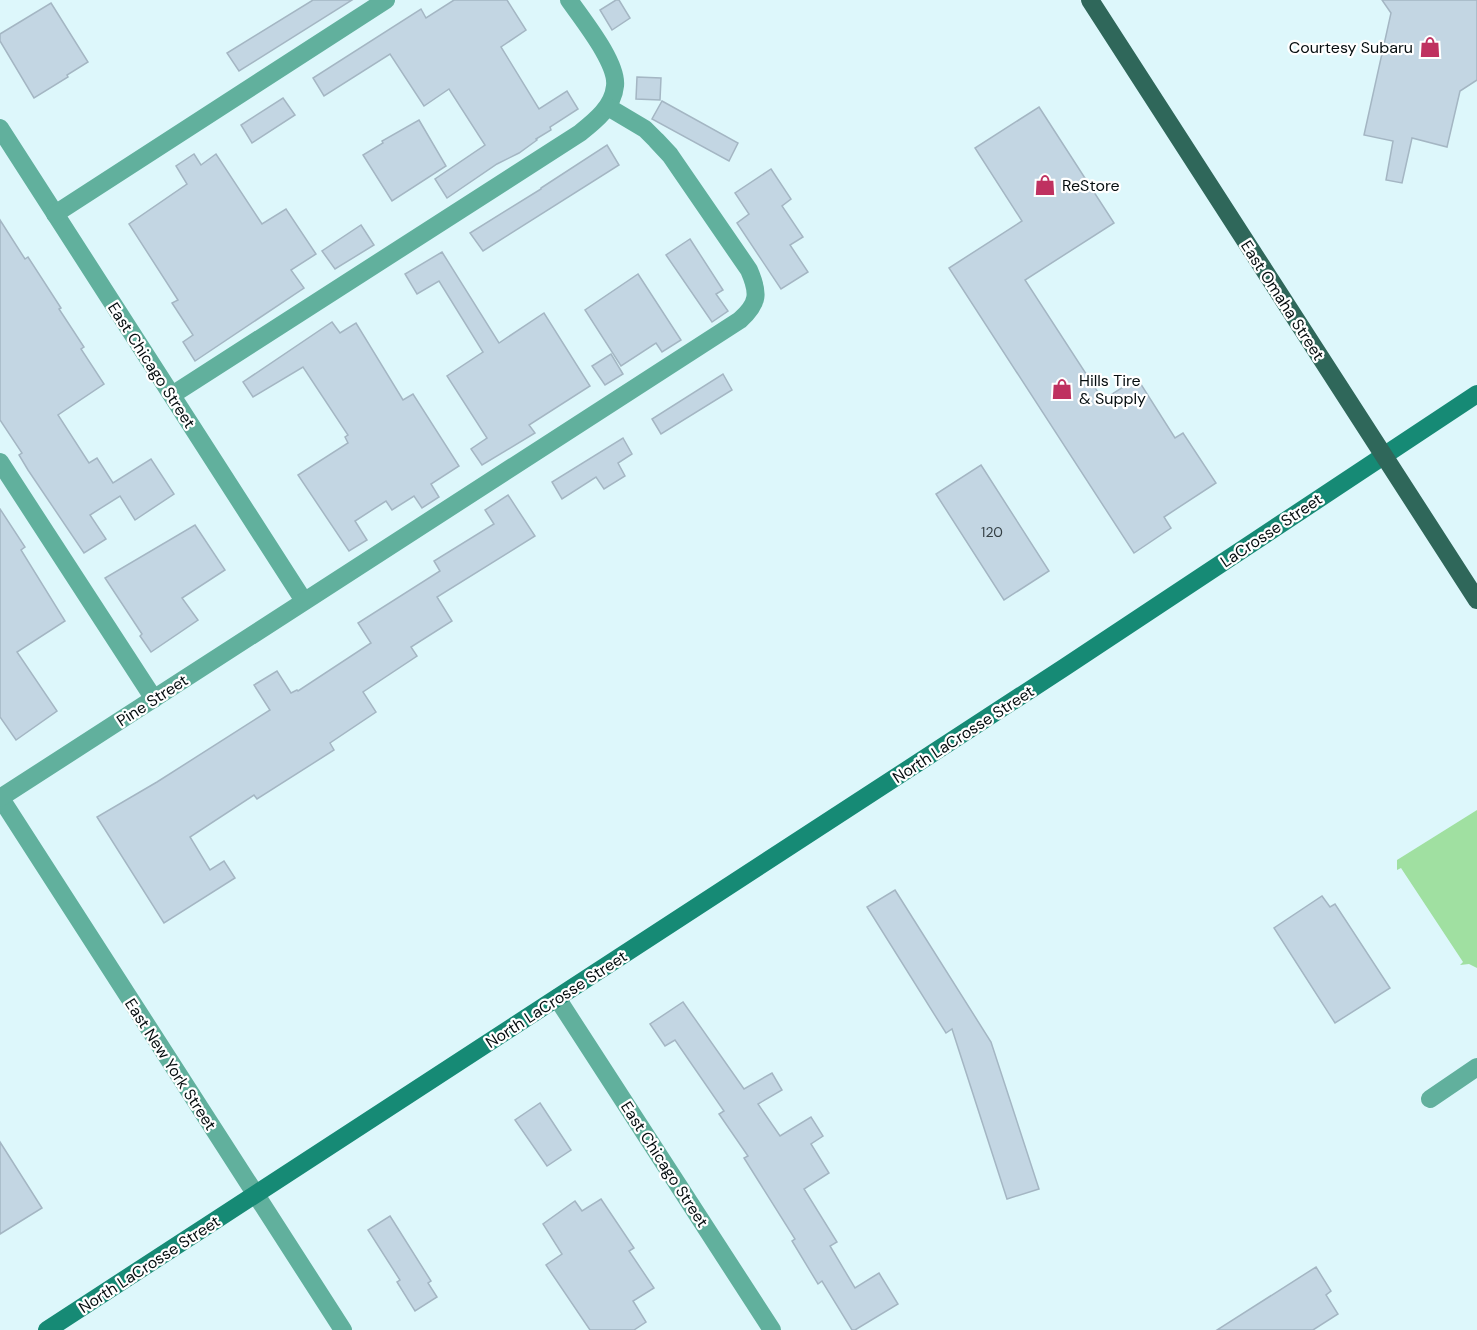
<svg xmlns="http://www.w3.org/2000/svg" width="1477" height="1330" font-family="'DM Sans',sans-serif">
	<rect width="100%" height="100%" fill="#ddf7fb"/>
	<path fill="#a0e0a1" d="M1477,810V968L1469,964L1460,965L1463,962L1401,868L1397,870V860Z"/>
	<g fill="#c3d6e3" stroke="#a4b6c3" stroke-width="1.5">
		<path d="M313,0H352L239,71L227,53Z"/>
		<path d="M454,0H507L526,30L501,47L539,109L567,91L578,109L550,127L551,130L536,139L537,140L519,153L497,164L447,198L435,179L485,145L449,89L424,106L390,54L324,96L313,78L421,9L426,18Z"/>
		<path d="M616,0H619L630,18L612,30L600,10Z"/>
		<path d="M1382,0H1477V80L1460,91L1447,147L1412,138L1402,183L1386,180L1393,141L1364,135L1391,13Z"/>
		<path d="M51,3L88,62L67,75L68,77L34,98L0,41V34Z"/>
		<path d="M637,77L661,78L660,100L636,99Z"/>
		<path d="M283,98L295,115L252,143L241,125Z"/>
		<path d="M662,101L738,143L729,161L652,119Z"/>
		<path d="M1039,107L1114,223L1025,280L1103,400L1137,378L1175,438L1183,433L1216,483L1164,517L1171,528L1134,553L949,268L1022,221L975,148Z"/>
		<path d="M419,120L446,166L392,201L363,155L383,143L382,141Z"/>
		<path d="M607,145L619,165L483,251L470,233L541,189V188Z"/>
		<path d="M194,154L201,165L216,154L262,224L286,209L316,254L291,270L304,288L195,361L183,342L193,335L172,303L178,300L129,224L187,184L176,166Z"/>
		<path d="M771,169L791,199L782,206L803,237L790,245L808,272L781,289L737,223L749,214L735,193Z"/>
		<path d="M0,220L25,259L28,257L61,308L59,309L84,347L81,349L104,384L58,415L89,463L97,458L113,483L151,459L174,494L135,520L120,496L90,515L106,539L84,553L28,470L19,455L22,453L0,420Z"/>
		<path d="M361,225L374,245L335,269L322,251Z"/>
		<path d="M690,239L723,290L716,294L728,311L712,322L666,255Z"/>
		<path d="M442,252L499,343L544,313L590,386L529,425L535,433L482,465L471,449L487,438L447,376L483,352L439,281L417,294L405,274Z"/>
		<path d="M638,274L681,340L662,352L656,343L621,366L585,310Z"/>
		<path d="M332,322L340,333L356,323L403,400L413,394L459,466L431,484L439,497L422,508L414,496L392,510L386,501L355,521L367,540L349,551L298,475L348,443L345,437L348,435L303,367L253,397L243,382Z"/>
		<path d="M611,354L623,374L605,385L592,366Z"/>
		<path d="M723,374L732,390L661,434L652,419Z"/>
		<path d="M623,438L632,454L618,463L625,476L604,489L596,477L562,499L552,482Z"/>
		<path d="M981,465L1049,571L1004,600L936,494Z"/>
		<path d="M508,495L535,536L437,597L452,621L411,647L417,656L363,692L376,712L330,743L334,750L257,799L254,795L190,837L210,870L224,861L235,878L164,923L97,817L157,782L270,710L254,685L277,671L291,693L297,690L298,691L371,643L358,623L440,571L434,561L494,524L485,510Z"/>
		<path d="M0,509L25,547L21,550L65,621L17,652L57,711L16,740L0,717Z"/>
		<path d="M195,525L225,570L182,598L198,620L151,652L140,636L142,634L105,578Z"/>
		<path d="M895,890L991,1042L1039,1189L1007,1199L952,1029L946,1033L867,907Z"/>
		<path d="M1322,896L1330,907L1335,904L1390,988L1335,1023L1274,928Z"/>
		<path d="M683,1002L744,1089L772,1073L782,1090L758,1104L780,1136L811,1117L823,1136L811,1144L829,1173L804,1189L837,1242L830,1246L855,1288L879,1273L898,1304L855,1330H852L822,1281L818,1284L792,1241L795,1239L744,1158L748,1156L719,1114L724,1111L675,1040L665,1046L650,1024Z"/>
		<path d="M540,1103L571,1150L547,1166L515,1120Z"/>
		<path d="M0,1142L42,1208L0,1234Z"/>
		<path d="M601,1199L634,1248L629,1251L654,1288L633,1301L646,1322L634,1330H590L546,1265L562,1254L543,1224L575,1201L582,1211Z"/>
		<path d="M390,1216L431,1281L428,1283L437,1297L415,1311L397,1282L400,1280L368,1230Z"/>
		<path d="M1316,1267L1331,1291L1326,1295L1338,1314L1313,1330H1217Z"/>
	</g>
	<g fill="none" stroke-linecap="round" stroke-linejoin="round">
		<g stroke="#61b09d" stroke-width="18">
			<path d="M0,128L304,601"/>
			<path d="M55,214L386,0"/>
			<path d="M172,395L580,133C595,121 613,107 615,86C618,63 582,19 569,0"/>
			<path d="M0,462L154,699"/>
			<path d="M0,797L343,1330"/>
			<path d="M0,798L740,320C759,303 759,293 749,270L670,155L656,140L645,129L608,107"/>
			<path d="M557,998L772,1330"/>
			<path d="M1430,1099L1477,1067"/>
		</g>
		<path stroke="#168a75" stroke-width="18" d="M47,1330L1065,667L1477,394"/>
		<path stroke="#2f675a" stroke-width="18" d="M1090,0L1477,600"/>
	</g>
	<defs>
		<symbol id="shop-bare" viewBox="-9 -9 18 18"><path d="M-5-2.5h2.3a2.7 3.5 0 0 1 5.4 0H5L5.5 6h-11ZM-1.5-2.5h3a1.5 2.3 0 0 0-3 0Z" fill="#bf3160" stroke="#fff" stroke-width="2.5" paint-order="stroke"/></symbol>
	</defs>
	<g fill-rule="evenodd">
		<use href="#shop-bare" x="1415" y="32" width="30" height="30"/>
		<use href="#shop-bare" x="1030" y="170" width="30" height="30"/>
		<use href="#shop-bare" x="1047" y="374" width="30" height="30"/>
	</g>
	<g text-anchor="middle" stroke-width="4.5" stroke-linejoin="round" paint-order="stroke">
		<g font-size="14" fill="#343f44">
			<text x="992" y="537">120</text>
		</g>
		<g font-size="16" fill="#050d0f" stroke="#fff" text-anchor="start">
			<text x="1413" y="53" text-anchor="end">Courtesy Subaru</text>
			<text x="1062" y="191">ReStore</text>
			<text x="1079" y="386">Hills Tire<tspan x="1079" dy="18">&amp; Supply</tspan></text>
		</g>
		<g font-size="16" fill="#050d0f" stroke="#fff">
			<text transform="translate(1283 300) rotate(57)" y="6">East Omaha Street</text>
			<text transform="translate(152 365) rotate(57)" y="6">East Chicago Street</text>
			<text transform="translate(1271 530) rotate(-34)" y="6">LaCrosse Street</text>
			<text transform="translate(152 700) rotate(-33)" y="6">Pine Street</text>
			<text transform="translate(963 734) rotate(-33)" y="6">North LaCrosse Street</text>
			<text transform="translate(556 999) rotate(-33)" y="6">North LaCrosse Street</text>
			<text transform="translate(171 1064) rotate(57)" y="6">East New York Street</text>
			<text transform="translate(665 1164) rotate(57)" y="6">East Chicago Street</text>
			<text transform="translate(149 1264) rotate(-33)" y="6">North LaCrosse Street</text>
		</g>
	</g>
</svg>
